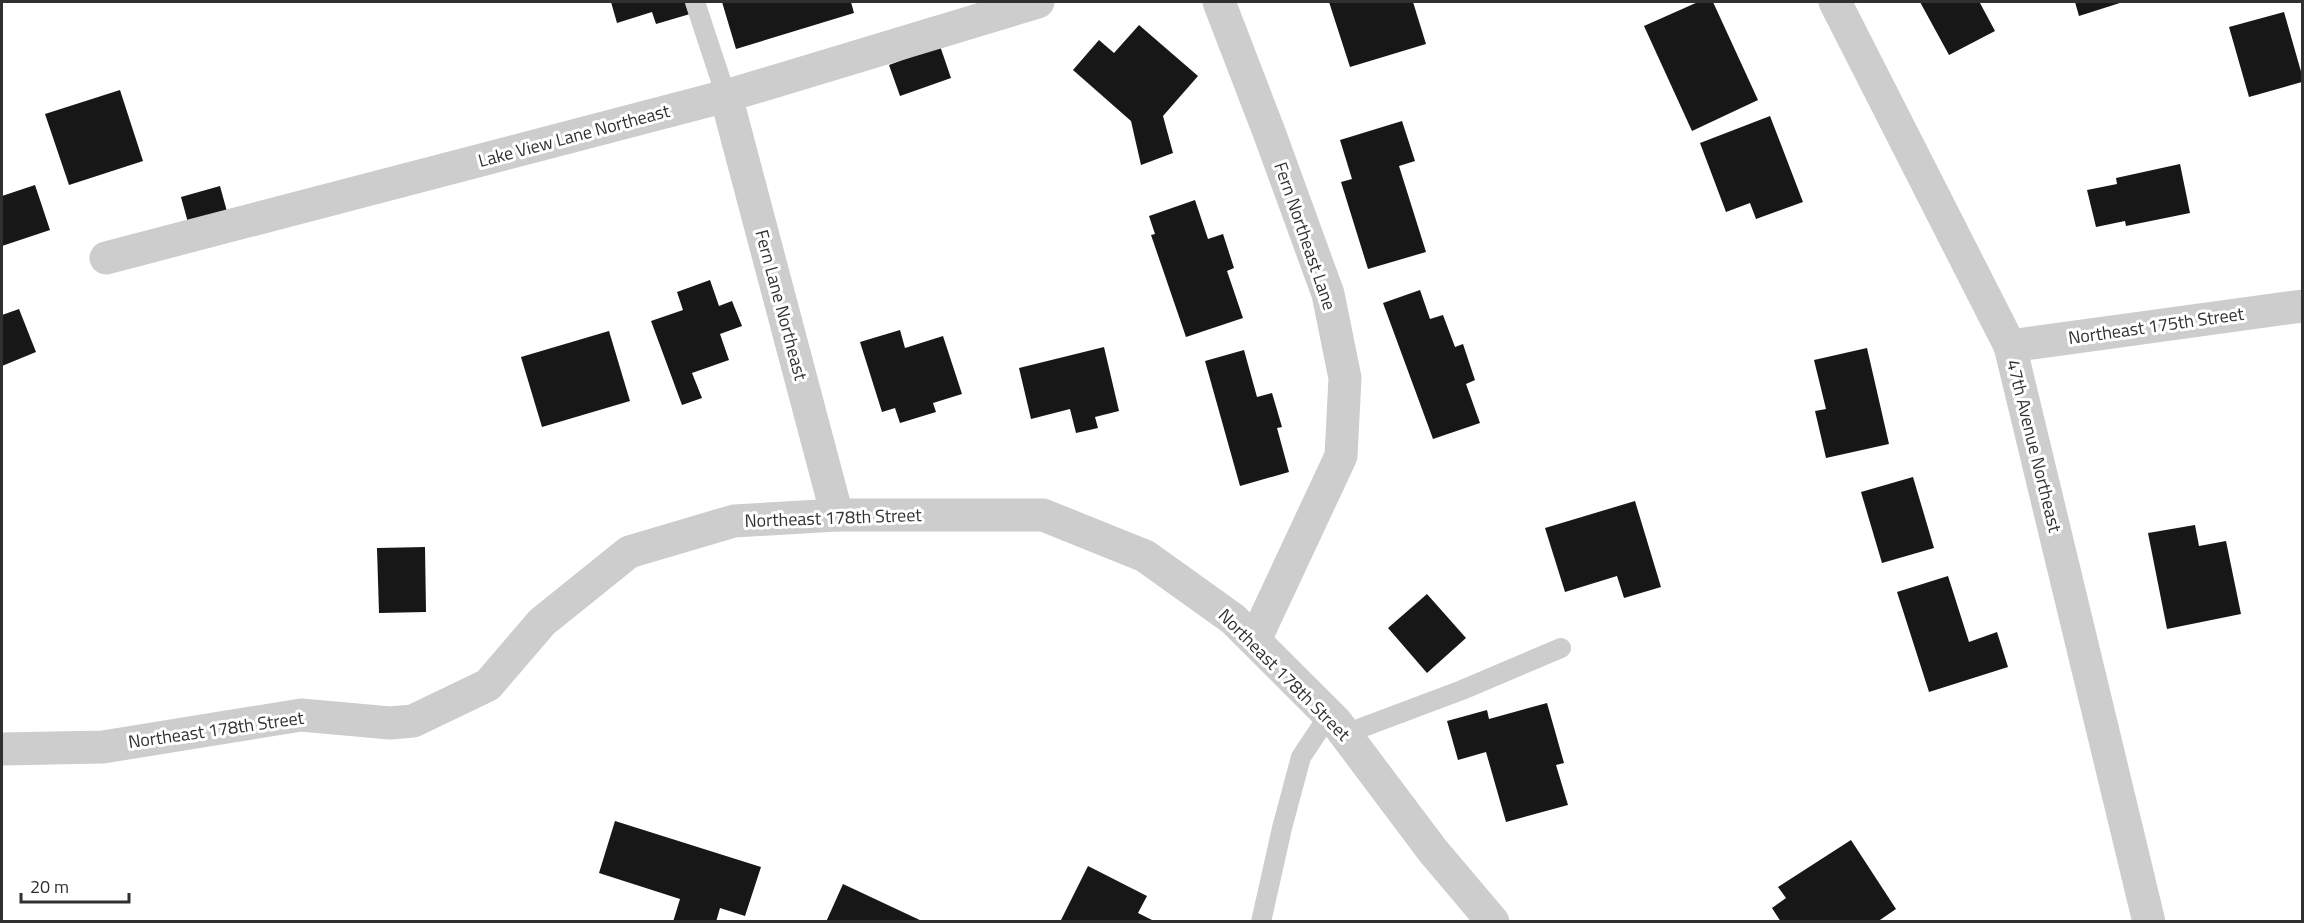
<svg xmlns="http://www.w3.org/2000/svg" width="2304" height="923" font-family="'Titillium Web',sans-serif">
	<rect width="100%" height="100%" fill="#fff"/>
	<g fill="#171717">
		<path d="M611,2H687L690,14L656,24L652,12L617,23Z"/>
		<path d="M722,2H851L854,13L736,49Z"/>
		<path d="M1329,2H1413L1426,44L1350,67Z"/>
		<path d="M1698,2H1713L1758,100L1692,131L1644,26Z"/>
		<path d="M1920,2H1984L1980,3L1995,31L1949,55Z"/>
		<path d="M2075,2H2123L2079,16Z"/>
		<path d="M2284,12L2302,75V82L2249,97L2229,27Z"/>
		<path d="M1139,25L1198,76L1163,116L1173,153L1141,165L1131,121L1073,70L1099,40L1114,53Z"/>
		<path d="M940,46L951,78L900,96L889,65Z"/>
		<path d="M120,90L143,161L69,185L45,114Z"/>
		<path d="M1770,116L1803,202L1756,219L1750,203L1726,212L1700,143Z"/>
		<path d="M1402,121L1415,161L1399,166L1426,252L1368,269L1341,182L1352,179L1340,140Z"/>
		<path d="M2180,164L2190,213L2126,226L2125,221L2096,227L2087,190L2117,184L2116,178Z"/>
		<path d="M35,185L50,230L2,246V196Z"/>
		<path d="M220,186L229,219L190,230L181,197Z"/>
		<path d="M1195,200L1208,239L1223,234L1234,268L1227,271L1243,318L1186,337L1151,235L1155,234L1149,216Z"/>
		<path d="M710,280L719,306L732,301L742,326L720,334L729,360L692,373L702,398L682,405L651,321L683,310L677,292Z"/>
		<path d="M1420,290L1430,319L1443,315L1455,347L1463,344L1475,380L1466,384L1480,423L1433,439L1383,303Z"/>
		<path d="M19,309L36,352L2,366V315Z"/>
		<path d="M900,330L905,348L943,336L962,394L933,403L936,412L900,423L895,408L882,412L860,342Z"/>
		<path d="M609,331L630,401L542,427L521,357Z"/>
		<path d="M1104,347L1119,411L1095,417L1098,428L1076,433L1070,409L1031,419L1019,368Z"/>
		<path d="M1867,348L1889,444L1826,458L1815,411L1826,409L1814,360Z"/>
		<path d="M1244,350L1257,397L1272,393L1282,427L1277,428L1289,472L1240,486L1205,361Z"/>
		<path d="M1913,477L1934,548L1882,563L1861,492Z"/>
		<path d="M1635,501L1661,587L1624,598L1617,576L1565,592L1545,528Z"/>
		<path d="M2195,525L2199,546L2226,541L2241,614L2167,629L2148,533Z"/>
		<path d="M425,547L426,612L379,613L377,548Z"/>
		<path d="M1948,576L1969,642L1997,632L2008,667L1929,692L1897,592Z"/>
		<path d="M1427,594L1466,638L1427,673L1388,628Z"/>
		<path d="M1547,703L1564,763L1556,765L1568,805L1506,822L1486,752L1458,760L1447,721L1487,710L1489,719Z"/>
		<path d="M615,821L761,867L745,916L720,908L716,922H673L680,899L599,873Z"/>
		<path d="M1851,840L1896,909L1877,922H1781L1772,908L1786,898L1778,887Z"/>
		<path d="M1088,866L1147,896L1138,913L1156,922H1060Z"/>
		<path d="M843,884L924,922H826Z"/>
	</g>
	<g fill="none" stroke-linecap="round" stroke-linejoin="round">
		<g stroke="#cdcdcd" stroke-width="20">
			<path d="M695,2L726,96"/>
			<path d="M1345,734L1462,690L1561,648"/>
			<path d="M1261,922L1282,828L1301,757L1329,715"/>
		</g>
		<g stroke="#cdcdcd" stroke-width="33">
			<path d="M1219,2L1269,132L1328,294L1345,378L1341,456L1255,640"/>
			<path d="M726,96L837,515"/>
			<path d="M106,258L726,96L1038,2"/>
			<path d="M2,749L103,747L301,715L390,723L413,721L488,685L542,622L629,552L734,521L837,515H1043L1145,556L1233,619L1336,722L1433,851L1493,922"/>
		</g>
		<g stroke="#cdcdcd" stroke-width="33">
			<path d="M1835,2L2010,346L2149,922"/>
			<path d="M2010,346L2302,306"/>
		</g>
	</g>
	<g text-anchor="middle" stroke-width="6" stroke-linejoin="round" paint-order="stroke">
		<g font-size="18" fill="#303030" stroke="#fff">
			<text transform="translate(574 136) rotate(-15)" y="6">Lake View Lane Northeast</text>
			<text transform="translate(1305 236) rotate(71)" y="6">Fern Northeast Lane</text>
			<text transform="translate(781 305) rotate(75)" y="6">Fern Lane Northeast</text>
			<text transform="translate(2156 326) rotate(-8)" y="6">Northeast 175th Street</text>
			<text transform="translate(2034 446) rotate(76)" y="6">47th Avenue Northeast</text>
			<text transform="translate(833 518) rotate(-2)" y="6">Northeast 178th Street</text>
			<text transform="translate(1284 675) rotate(45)" y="6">Northeast 178th Street</text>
			<text transform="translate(216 730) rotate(-8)" y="6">Northeast 178th Street</text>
		</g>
	</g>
	<rect width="2304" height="923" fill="none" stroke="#303030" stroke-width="6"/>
	<path d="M21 893v9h108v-9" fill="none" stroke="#303030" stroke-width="3"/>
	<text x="30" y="893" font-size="18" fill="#303030" stroke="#ffffff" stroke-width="4.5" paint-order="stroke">20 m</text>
</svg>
